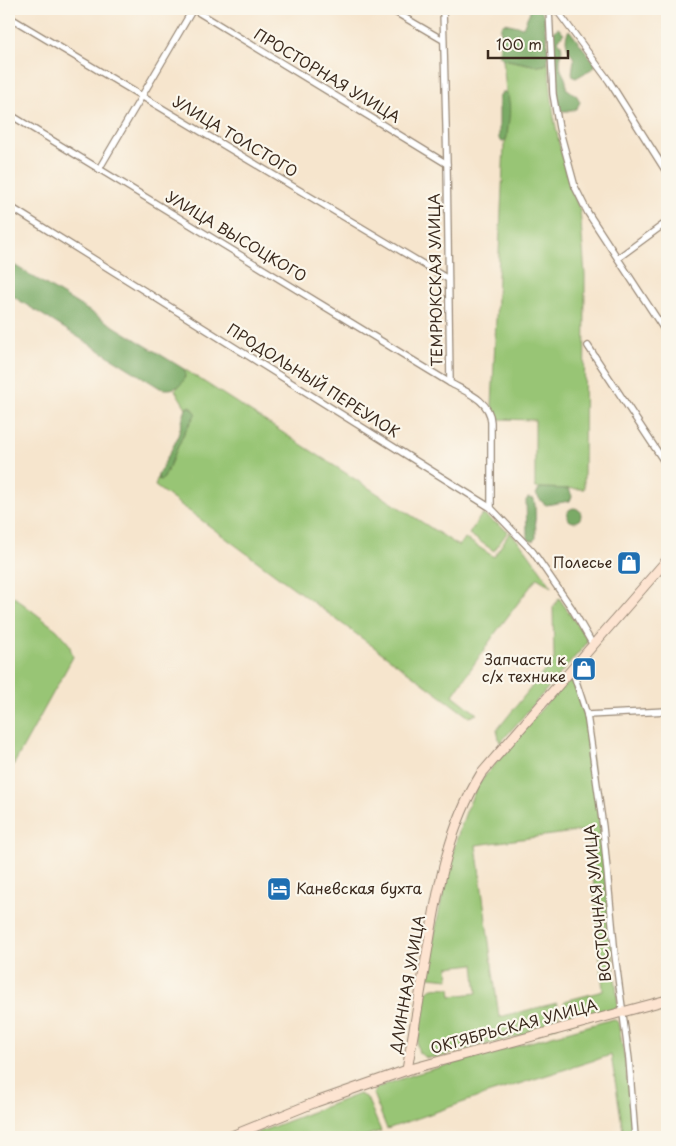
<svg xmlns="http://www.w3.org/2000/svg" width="676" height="1146" font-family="'Playpen Sans',sans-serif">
	<rect width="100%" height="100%" fill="#fbf7ec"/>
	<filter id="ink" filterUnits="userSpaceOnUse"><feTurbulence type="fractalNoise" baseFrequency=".02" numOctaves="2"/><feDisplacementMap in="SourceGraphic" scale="10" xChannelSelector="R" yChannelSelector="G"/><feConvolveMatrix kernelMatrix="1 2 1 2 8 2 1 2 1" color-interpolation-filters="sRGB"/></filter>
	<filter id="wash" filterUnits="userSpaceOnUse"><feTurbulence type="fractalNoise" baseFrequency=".0096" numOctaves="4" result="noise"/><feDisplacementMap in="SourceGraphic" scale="20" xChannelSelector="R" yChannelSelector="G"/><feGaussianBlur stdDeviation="1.12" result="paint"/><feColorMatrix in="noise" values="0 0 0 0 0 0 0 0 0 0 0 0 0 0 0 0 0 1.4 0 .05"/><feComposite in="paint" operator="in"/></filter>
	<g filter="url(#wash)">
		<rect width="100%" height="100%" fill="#f6e5cd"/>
		<g fill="#98c574" stroke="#6a7849">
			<path d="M503,59L538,66L545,65L548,62L554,118L559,143L572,192L580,210L585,275L584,489L535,488V420L495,419L492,406L504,145L507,136L508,96L506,92Z"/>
			<path d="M184,369L459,546L465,538L494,557L510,532L526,550L552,587L537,578L496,632L453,695L477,714L469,717L155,486L158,475V479L164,477L184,433L196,413L191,406L186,408L175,390C181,385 186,377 184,369Z"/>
			<path d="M482,514L508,531L494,551L469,534Z"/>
			<path d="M9,593L57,630L69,644L73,657L9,773Z"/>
			<path d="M559,598L587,639V643L500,743L497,730L554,659L553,608Z"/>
			<path d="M566,680L573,681L586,718L600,827L618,1005L616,1009L568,1023L566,1021L564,1001L603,991L589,830L476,845L499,1017L557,1003L560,1023L558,1026L439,1057L427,1058L419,1053L417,1045L425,994C431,985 440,988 450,988L451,996L477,993L474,964L448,967L449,979L429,977L427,974C438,919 446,864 466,812C471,800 475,788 483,778Z"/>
			<path d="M613,1019L618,1022L625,1060L633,1137H624L611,1055L490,1093L387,1129L373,1094L376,1088L412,1075Z"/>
			<path d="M359,1094L367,1098L381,1131L362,1137H254V1134Z"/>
		</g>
		<g fill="#7aaa66" stroke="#5a6a42">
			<path d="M531,9H538L544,15L545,29L547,33L548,62L545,65L538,66L503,59L499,55L501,26L504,23L523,27Z"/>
			<path d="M558,28L564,33L558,40C565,48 560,54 560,64C560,74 568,76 566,88L577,96L580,102L577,108L572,111H561C557,105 555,98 558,91L554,88L553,32Z"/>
			<path d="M569,30L595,63V67L576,78L573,77L572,73L574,59C569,49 562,42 569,30Z"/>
			<path d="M502,92H506C513,104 508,123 507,136L506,140L502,142L499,139V97Z"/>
			<path d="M9,262L184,369C189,385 173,392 160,388L9,294Z"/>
			<path d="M190,406L196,413L184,433L164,478L161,480L158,479V475L177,439L186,408Z"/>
			<path d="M540,488L569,489L572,496L570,501L546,505L541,501L536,494Z"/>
			<path d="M528,498L534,499L535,505L536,538L533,541L529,540L527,535L526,500Z"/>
			<circle cx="574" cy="515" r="7"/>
		</g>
	</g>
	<g filter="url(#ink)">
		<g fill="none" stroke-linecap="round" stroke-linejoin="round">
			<defs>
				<g id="street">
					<path d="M193,9L447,164"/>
					<path d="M390,9L443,40"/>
					<path d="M443,9L447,164L450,383C466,392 490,400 491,422V508L533,552L571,607L593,645"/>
					<path d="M549,9L553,94L559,128L575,187L588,213L667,334"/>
					<path d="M556,9L609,81L667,173"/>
					<path d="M666,9L667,11"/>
					<path d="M9,17L448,279"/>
					<path d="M9,114L450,383"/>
					<path d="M99,169L193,9"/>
					<path d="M9,206L491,508"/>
					<path d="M618,258L667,222"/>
					<path d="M588,346L667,466"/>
					<path d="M572,669L587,715L603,827L615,955L629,1059L635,1137"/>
					<path d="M587,715L667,711"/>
				</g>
				<g id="secondary">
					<path d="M407,1070C414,1029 421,988 428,947C438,887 449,826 481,774L667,560"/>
					<path d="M229,1137L316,1102L407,1070L667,1000"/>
				</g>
			</defs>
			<use href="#street" stroke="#988876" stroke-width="8"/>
			<use href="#secondary" stroke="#988876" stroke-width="11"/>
			<use href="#street" stroke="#fff" stroke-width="5.5"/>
			<use href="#secondary" stroke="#fde4d1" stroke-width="9"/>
		</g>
	</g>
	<defs>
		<symbol id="shop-square" viewBox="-11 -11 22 22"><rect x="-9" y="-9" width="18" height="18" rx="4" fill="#1f6fb2" stroke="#fbf7ec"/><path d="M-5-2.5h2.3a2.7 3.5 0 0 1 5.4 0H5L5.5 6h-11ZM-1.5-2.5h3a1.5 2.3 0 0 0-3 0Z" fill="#fff"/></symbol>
		<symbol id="hotel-square" viewBox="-11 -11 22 22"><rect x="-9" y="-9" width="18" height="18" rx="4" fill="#1f6fb2" stroke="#fbf7ec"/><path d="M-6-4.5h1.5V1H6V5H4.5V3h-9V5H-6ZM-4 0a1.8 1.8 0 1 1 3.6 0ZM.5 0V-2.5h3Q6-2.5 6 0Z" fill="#fff"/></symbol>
	</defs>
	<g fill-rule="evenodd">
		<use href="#shop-square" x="615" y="549" width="28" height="28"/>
		<use href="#shop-square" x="570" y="655" width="28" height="28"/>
		<use href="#hotel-square" x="265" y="875" width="28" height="28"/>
	</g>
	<g text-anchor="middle" stroke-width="4.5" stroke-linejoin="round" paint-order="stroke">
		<g font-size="15" fill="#3b2a1e" stroke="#fbf7ec">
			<text transform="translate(327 76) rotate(31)" y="5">ПРОСТОРНАЯ УЛИЦА</text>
			<text transform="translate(235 137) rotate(31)" y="5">УЛИЦА ТОЛСТОГО</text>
			<text transform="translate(236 237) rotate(31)" y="5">УЛИЦА ВЫСОЦКОГО</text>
			<text transform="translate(436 280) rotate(-91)" y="5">ТЕМРЮКСКАЯ УЛИЦА</text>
			<text transform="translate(313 381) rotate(32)" y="5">ПРОДОЛЬНЫЙ ПЕРЕУЛОК</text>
			<text transform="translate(598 903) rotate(-96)" y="5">ВОСТОЧНАЯ УЛИЦА</text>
			<text transform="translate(408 984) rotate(-80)" y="5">ДЛИННАЯ УЛИЦА</text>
			<text transform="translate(514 1027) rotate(-15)" y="5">ОКТЯБРЬСКАЯ УЛИЦА</text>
		</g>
		<g font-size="15" fill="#3b2a1e" stroke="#fbf7ec" text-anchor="end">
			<text x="612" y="568">Полесье</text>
			<text x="566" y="665">Запчасти к<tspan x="566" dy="17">с/х технике</tspan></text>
			<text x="296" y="894" text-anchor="start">Каневская бухта</text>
		</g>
	</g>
	<rect width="676" height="1146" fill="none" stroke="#fbf7ec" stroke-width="30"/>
	<path d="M488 50v8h80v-8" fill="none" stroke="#3b2a1e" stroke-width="2.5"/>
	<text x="496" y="50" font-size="15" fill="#3b2a1e" stroke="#fbf7ec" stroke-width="4" paint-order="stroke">100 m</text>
</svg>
